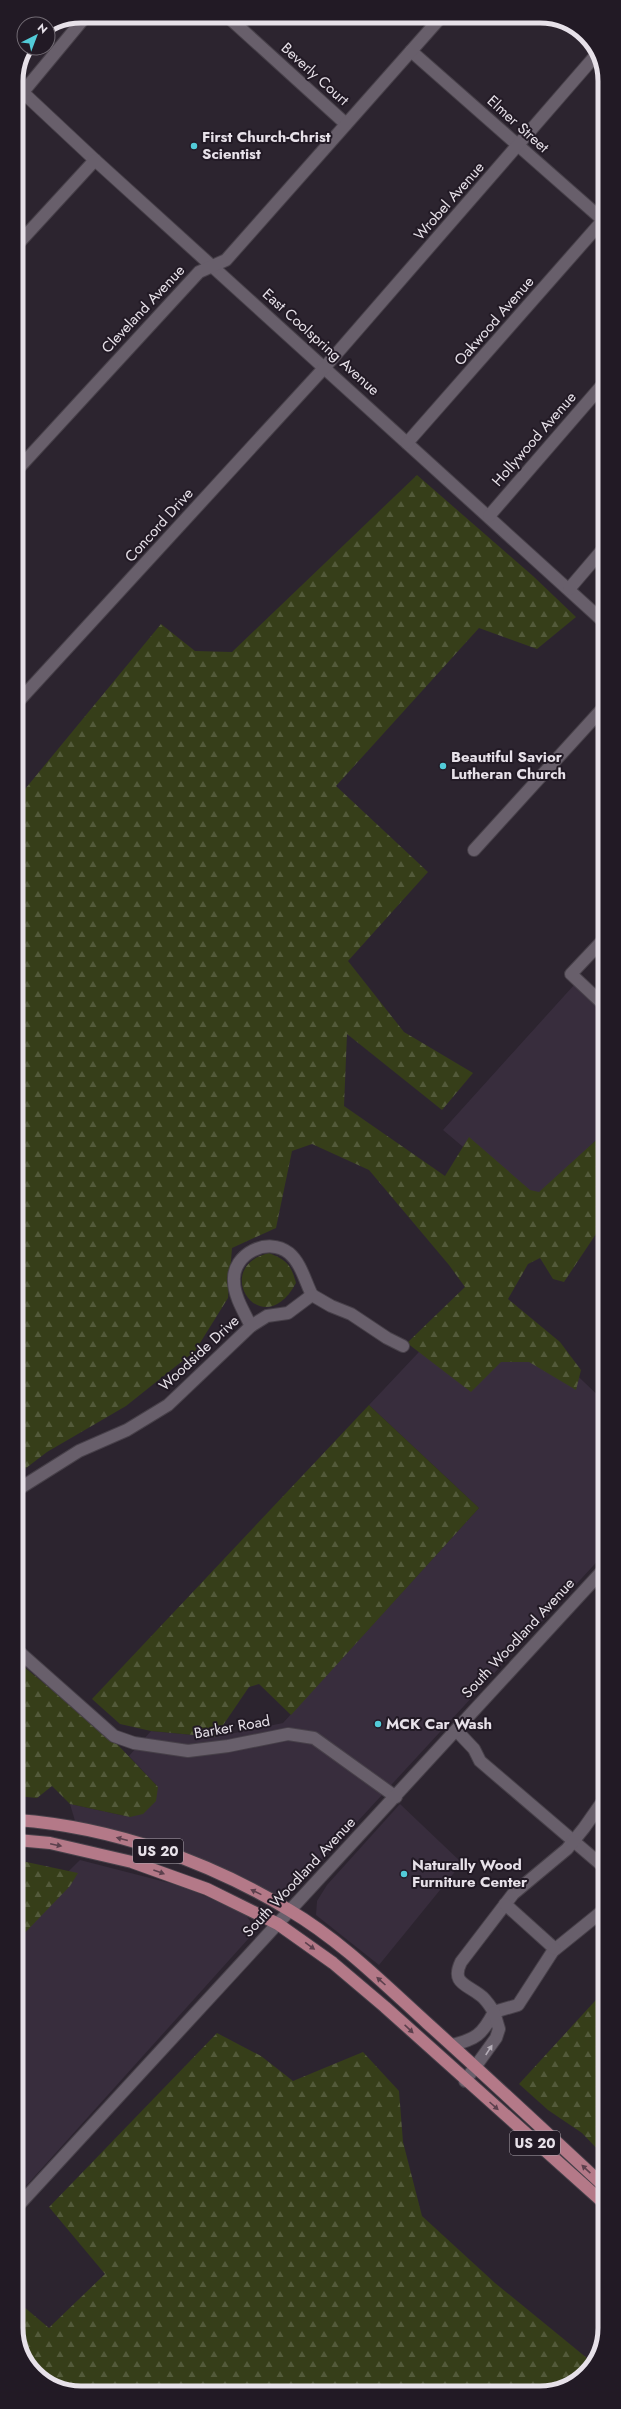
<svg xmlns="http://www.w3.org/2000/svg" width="621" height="2409" font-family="Jost,sans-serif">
	<defs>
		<pattern id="forest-firs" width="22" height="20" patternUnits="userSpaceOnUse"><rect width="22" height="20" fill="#363e19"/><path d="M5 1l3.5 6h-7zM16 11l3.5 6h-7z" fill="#535a3a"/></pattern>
	</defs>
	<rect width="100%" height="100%" fill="#2c242f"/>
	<g fill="#382d3d">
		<path d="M574,985L604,1013V1146L597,1139L533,1206L443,1130Z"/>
		<path d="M482,1285L604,1401L605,1553L299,1885L284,1896L271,1894L126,1835L75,1821L70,1804L130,1817L158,1787L129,1756L151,1731L215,1737L283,1723L479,1508L369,1405Z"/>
		<path d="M400,1804L462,1863L379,1965L316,1915L317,1901L327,1885Z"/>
		<path d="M80,1860L185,1887L245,1914L250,1921L252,1929L249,1938L17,2196V1922Z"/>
	</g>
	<g fill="url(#forest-firs)">
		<path d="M417,475L533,576L576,617L537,649L479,628L336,786L428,872L348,961L404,1032L473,1073L442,1110L347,1034L344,1106L445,1176L469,1137L530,1190L539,1192L604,1133V1222L564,1282L553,1279L540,1258L528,1264L508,1299L560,1342L581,1370L576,1390L529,1362H501L471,1392L407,1343L465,1287L449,1265L369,1170L312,1144L292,1151L276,1228L232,1248L228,1298L195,1351L126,1406L47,1452L17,1475L16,848H19L16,845V800L161,624L195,651L232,652Z"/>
		<path d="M269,1253C286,1260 291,1264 296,1283C262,1346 209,1267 269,1253Z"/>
		<path d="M369,1405L479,1508L291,1715L259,1684L249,1687L215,1737L151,1731L120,1724L92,1699Z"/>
		<path d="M17,1661L117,1744L158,1787L156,1801L143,1814L130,1817L70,1804L52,1786L37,1798L17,1796Z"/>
		<path d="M17,1860L78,1873L70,1886L17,1941Z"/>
		<path d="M605,1990V2157L582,2133L548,2110L519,2084Z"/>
		<path d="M217,2033L261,2056L293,2081L363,2052L399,2091L403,2142L422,2216L495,2283L593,2363L592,2368L553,2392L76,2393L38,2377L17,2341V2301L49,2328L105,2274L49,2207Z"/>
	</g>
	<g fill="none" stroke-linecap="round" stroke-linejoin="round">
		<defs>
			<g id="minor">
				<path d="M227,16L346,124"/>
				<path d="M411,51L604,221"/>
				<path d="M16,86L95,160L604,622"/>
				<path d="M23,92L86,16"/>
				<path d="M16,246L95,160"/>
				<path d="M407,443L604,219"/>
				<path d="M16,471L199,272L226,260L442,16"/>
				<path d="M489,516L604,383"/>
				<path d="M569,589L604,548"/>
				<path d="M16,704L325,367L596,55"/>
				<path d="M474,850L604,707"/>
				<path d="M604,939L571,974L604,1005"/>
				<path d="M251,1326C244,1312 234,1296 234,1281C232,1254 268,1236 289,1253C301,1263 305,1281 312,1295"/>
				<path d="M17,1490L79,1451L127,1430L168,1405L251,1326L267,1316L288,1313L312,1295L331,1306L351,1314L387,1338L403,1346"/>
				<path d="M17,1650L114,1736L134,1743L188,1751L228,1746L288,1734L314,1738L396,1797"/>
				<path d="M456,1730L474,1749L480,1761L605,1868"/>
				<path d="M605,1798L584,1828L567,1849L513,1894L461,1962C451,1983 466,1984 480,1995C486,1999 490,2006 494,2012L518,2005L553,1951L605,1909"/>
				<path d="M505,1904L555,1949"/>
				<path d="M452,2045C476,2039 482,2035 494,2012"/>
				<path d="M465,2081L496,2038L499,2029L494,2012"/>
				<path d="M17,2207L605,1568"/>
			</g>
			<g id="major">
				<path d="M17,1820C112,1827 208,1861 289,1910C340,1940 383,1983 427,2023C487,2077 546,2132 605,2187"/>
				<path d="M17,1840L50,1843L132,1862L207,1889L278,1924L333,1963L385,2007L605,2204"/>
			</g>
		</defs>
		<use href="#minor" stroke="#474049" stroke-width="14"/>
		<use href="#major" stroke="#474049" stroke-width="14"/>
		<use href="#minor" stroke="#685f6b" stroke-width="12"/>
		<use href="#major" stroke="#b47988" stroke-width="12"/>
	</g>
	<defs><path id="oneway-solid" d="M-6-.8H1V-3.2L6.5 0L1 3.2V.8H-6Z"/></defs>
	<g fill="#5c404d">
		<use href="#oneway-solid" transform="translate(122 1839) rotate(-165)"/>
		<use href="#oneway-solid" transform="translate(56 1845) rotate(12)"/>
		<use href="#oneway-solid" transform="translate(159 1872) rotate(20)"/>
		<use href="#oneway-solid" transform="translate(256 1892) rotate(-154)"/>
		<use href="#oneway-solid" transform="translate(310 1946) rotate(36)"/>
		<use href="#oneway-solid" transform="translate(381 1981) rotate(-138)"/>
		<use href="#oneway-solid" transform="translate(409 2029) rotate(43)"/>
		<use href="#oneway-solid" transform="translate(494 2106) rotate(42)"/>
		<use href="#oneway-solid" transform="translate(586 2169) rotate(-137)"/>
	</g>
	<use fill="#b4adb7" href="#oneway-solid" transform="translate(489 2050) rotate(-57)"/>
	<g fill="#52cbd8" stroke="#221a25" stroke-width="1.5">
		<circle cx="194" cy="146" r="4"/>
		<circle cx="443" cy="766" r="4"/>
		<circle cx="378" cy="1724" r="4"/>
		<circle cx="404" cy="1874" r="4"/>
	</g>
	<g text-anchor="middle" stroke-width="4" stroke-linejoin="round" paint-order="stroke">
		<g fill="#221a25" stroke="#aca5ae" stroke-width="1">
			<rect x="133" y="1839" width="50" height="24" rx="3"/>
			<rect x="510" y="2131" width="50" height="24" rx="3"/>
		</g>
		<g font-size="14" font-weight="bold" fill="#e7e1e9">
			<text x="158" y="1856">US 20</text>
			<text x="535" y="2148">US 20</text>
		</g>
		<g font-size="15" fill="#e7e1e9" stroke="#221a25">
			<text transform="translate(315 74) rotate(42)" y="5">Beverly Court</text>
			<text transform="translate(518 124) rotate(42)" y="5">Elmer Street</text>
			<text transform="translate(449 201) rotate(-49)" y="5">Wrobel Avenue</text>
			<text transform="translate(143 309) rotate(-47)" y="5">Cleveland Avenue</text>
			<text transform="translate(494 321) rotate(-49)" y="5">Oakwood Avenue</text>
			<text transform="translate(321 342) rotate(42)" y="5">East Coolspring Avenue</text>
			<text transform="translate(534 439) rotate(-49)" y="5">Hollywood Avenue</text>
			<text transform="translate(159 525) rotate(-48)" y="5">Concord Drive</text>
			<text transform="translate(199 1353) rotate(-43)" y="5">Woodside Drive</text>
			<text transform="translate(518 1638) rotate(-47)" y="5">South Woodland Avenue</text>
			<text transform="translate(232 1727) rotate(-10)" y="5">Barker Road</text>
			<text transform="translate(299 1877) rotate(-47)" y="5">South Woodland Avenue</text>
		</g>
		<g font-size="15" font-weight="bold" fill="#e7e1e9" stroke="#221a25" text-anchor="start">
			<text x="202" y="142">First Church-Christ<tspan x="202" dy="17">Scientist</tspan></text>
			<text x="451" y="762">Beautiful Savior<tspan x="451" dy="17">Lutheran Church</tspan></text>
			<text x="386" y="1729">MCK Car Wash</text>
			<text x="412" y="1870">Naturally Wood<tspan x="412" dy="17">Furniture Center</tspan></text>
		</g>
	</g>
	<path d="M0 0H621V2409H0ZM81 23H540A58 58 0 0 1 598 81V2328A58 58 0 0 1 540 2386H81A58 58 0 0 1 23 2328V81A58 58 0 0 1 81 23Z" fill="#221a25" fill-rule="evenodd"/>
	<path fill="none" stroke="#e7e1e9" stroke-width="5" d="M81 23H540A58 58 0 0 1 598 81V2328A58 58 0 0 1 540 2386H81A58 58 0 0 1 23 2328V81A58 58 0 0 1 81 23Z"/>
	<g transform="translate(36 36) rotate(42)"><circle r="19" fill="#221a25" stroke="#716a73"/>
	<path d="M0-3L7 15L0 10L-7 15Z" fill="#52cbd8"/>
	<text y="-6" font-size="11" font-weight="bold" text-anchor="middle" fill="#e7e1e9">N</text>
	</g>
</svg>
